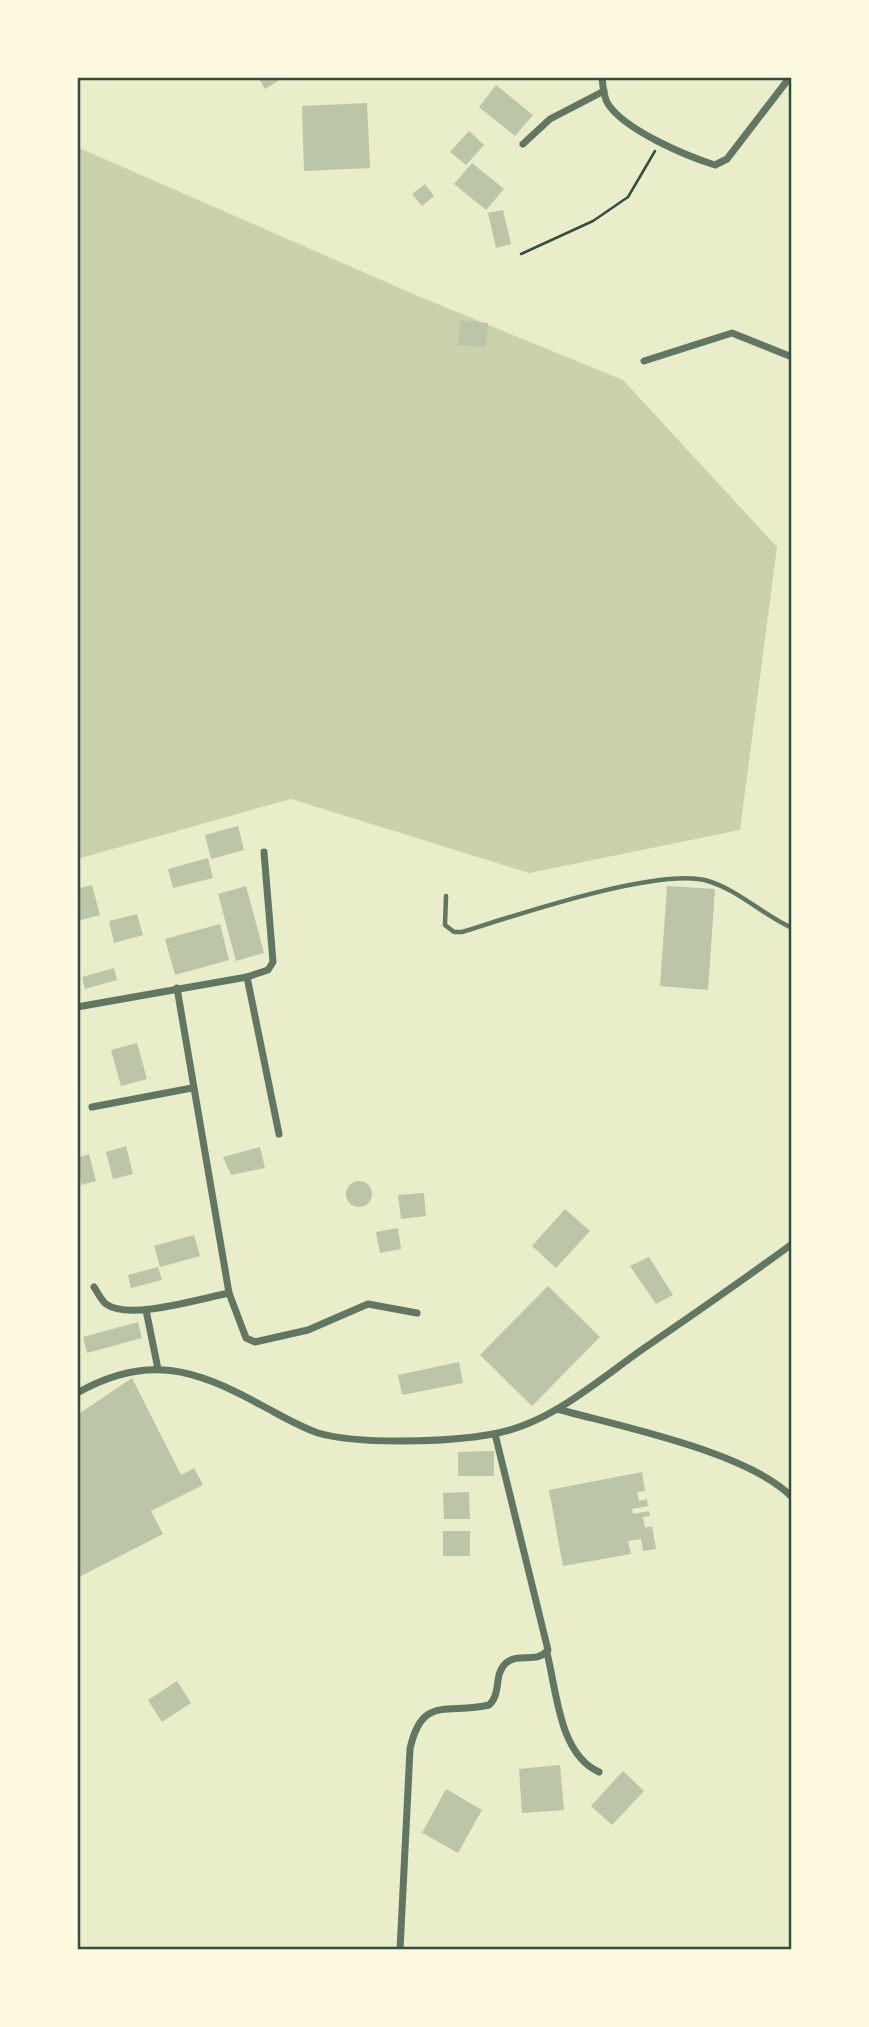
<svg xmlns="http://www.w3.org/2000/svg" width="869" height="2027" font-family="Poppins,sans-serif">
	<rect width="100%" height="100%" fill="#e9edc9"/>
	<path fill="#cad2ad" d="M77,147L418,296L623,380L777,547L740,830L529,873L291,799L77,859Z"/>
	<g fill="#bcc5a7">
		<path d="M258,77H284L265,89Z"/>
		<path d="M496,85L533,115L515,136L479,107Z"/>
		<path d="M367,103L370,168L304,171L302,106Z"/>
		<path d="M469,131L484,145L466,165L450,152Z"/>
		<path d="M472,163L504,189L486,210L454,184Z"/>
		<path d="M425,184L434,196L422,206L412,194Z"/>
		<path d="M503,210L511,244L496,248L488,213Z"/>
		<path d="M460,320L488,323L486,347L458,345Z"/>
		<path d="M238,826L244,850L211,859L205,835Z"/>
		<path d="M208,858L213,878L173,888L168,869Z"/>
		<path d="M92,885L100,915L77,921V889Z"/>
		<path d="M246,886L264,953L236,961L218,894Z"/>
		<path d="M667,886L715,889L708,990L660,986Z"/>
		<path d="M137,914L143,935L114,943L109,921Z"/>
		<path d="M220,924L229,960L175,975L165,939Z"/>
		<path d="M114,968L117,980L85,989L82,977Z"/>
		<path d="M137,1043L147,1079L121,1086L111,1050Z"/>
		<path d="M126,1146L133,1174L113,1179L106,1152Z"/>
		<path d="M260,1147L265,1168L231,1175L223,1157Z"/>
		<path d="M89,1154L96,1181L81,1185L77,1158Z"/>
		<circle cx="359" cy="1194" r="13"/>
		<path d="M424,1193L426,1216L401,1219L398,1195Z"/>
		<path d="M565,1209L590,1231L556,1268L532,1246Z"/>
		<path d="M398,1228L401,1249L380,1253L376,1232Z"/>
		<path d="M194,1235L200,1256L160,1267L154,1246Z"/>
		<path d="M649,1257L673,1295L656,1304L630,1266Z"/>
		<path d="M158,1267L162,1280L131,1288L128,1275Z"/>
		<path d="M548,1286L600,1337L532,1406L480,1355Z"/>
		<path d="M138,1322L142,1338L87,1353L83,1337Z"/>
		<path d="M459,1362L463,1383L402,1395L398,1375Z"/>
		<path d="M132,1378L181,1475L194,1468L203,1485L151,1511L163,1534L77,1578V1415Z"/>
		<path d="M494,1451V1476H458V1452Z"/>
		<path d="M642,1472L645,1491L637,1492L639,1501L647,1499L648,1506L632,1509L633,1514L649,1511L650,1516L643,1517L645,1528L652,1526L656,1549L643,1551L641,1539L628,1541L631,1554L563,1566L549,1490Z"/>
		<path d="M469,1492L470,1519H444L443,1493Z"/>
		<rect x="443" y="1531" width="27" height="25"/>
		<path d="M177,1681L191,1703L162,1722L148,1700Z"/>
		<path d="M560,1765L564,1810L522,1813L519,1769Z"/>
		<path d="M623,1771L644,1791L612,1825L591,1806Z"/>
		<path d="M446,1789L482,1810L458,1853L422,1833Z"/>
	</g>
	<g fill="none" stroke-linecap="round" stroke-linejoin="round">
		<path stroke="#344e41" stroke-width="2.5" d="M521,254L593,221L628,197L655,151"/>
		<path stroke="#617663" stroke-width="4.5" d="M446,896L445,925L454,932H462C514,916 660,866 708,881C738,890 763,915 792,928"/>
		<g stroke="#617663" stroke-width="7">
			<path d="M602,77C603,86 603,96 608,104C625,130 686,156 715,165L727,159L790,77"/>
			<path d="M523,144L550,119L604,91"/>
			<path d="M644,361L732,333L792,357"/>
			<path d="M247,977L279,1134"/>
			<path d="M177,988L229,1293L246,1338L255,1342L308,1330L368,1304L417,1313"/>
			<path d="M77,1007L247,977L268,970L273,962L264,852"/>
			<path d="M92,1107L192,1088"/>
			<path d="M94,1287C98,1293 101,1300 106,1304C129,1321 202,1298 229,1293"/>
			<path d="M146,1310L158,1369"/>
			<path d="M77,1393C147,1353 195,1369 261,1405C280,1415 298,1426 318,1433C359,1445 450,1442 493,1434C549,1424 595,1383 640,1351C691,1316 742,1281 792,1244"/>
			<path d="M557,1409C619,1426 748,1452 792,1497"/>
			<path d="M547,1653C557,1692 559,1754 599,1772"/>
			<path d="M400,1950L410,1749C422,1694 448,1715 489,1705C502,1693 493,1675 506,1663C519,1652 537,1664 548,1650L495,1434"/>
		</g>
	</g>
	<rect width="869" height="2027" fill="none" stroke="#fefae0" stroke-width="158"/>
	<rect x="79" y="79" width="711" height="1869" fill="none" stroke="#344e41" stroke-width="2.5"/>
</svg>
